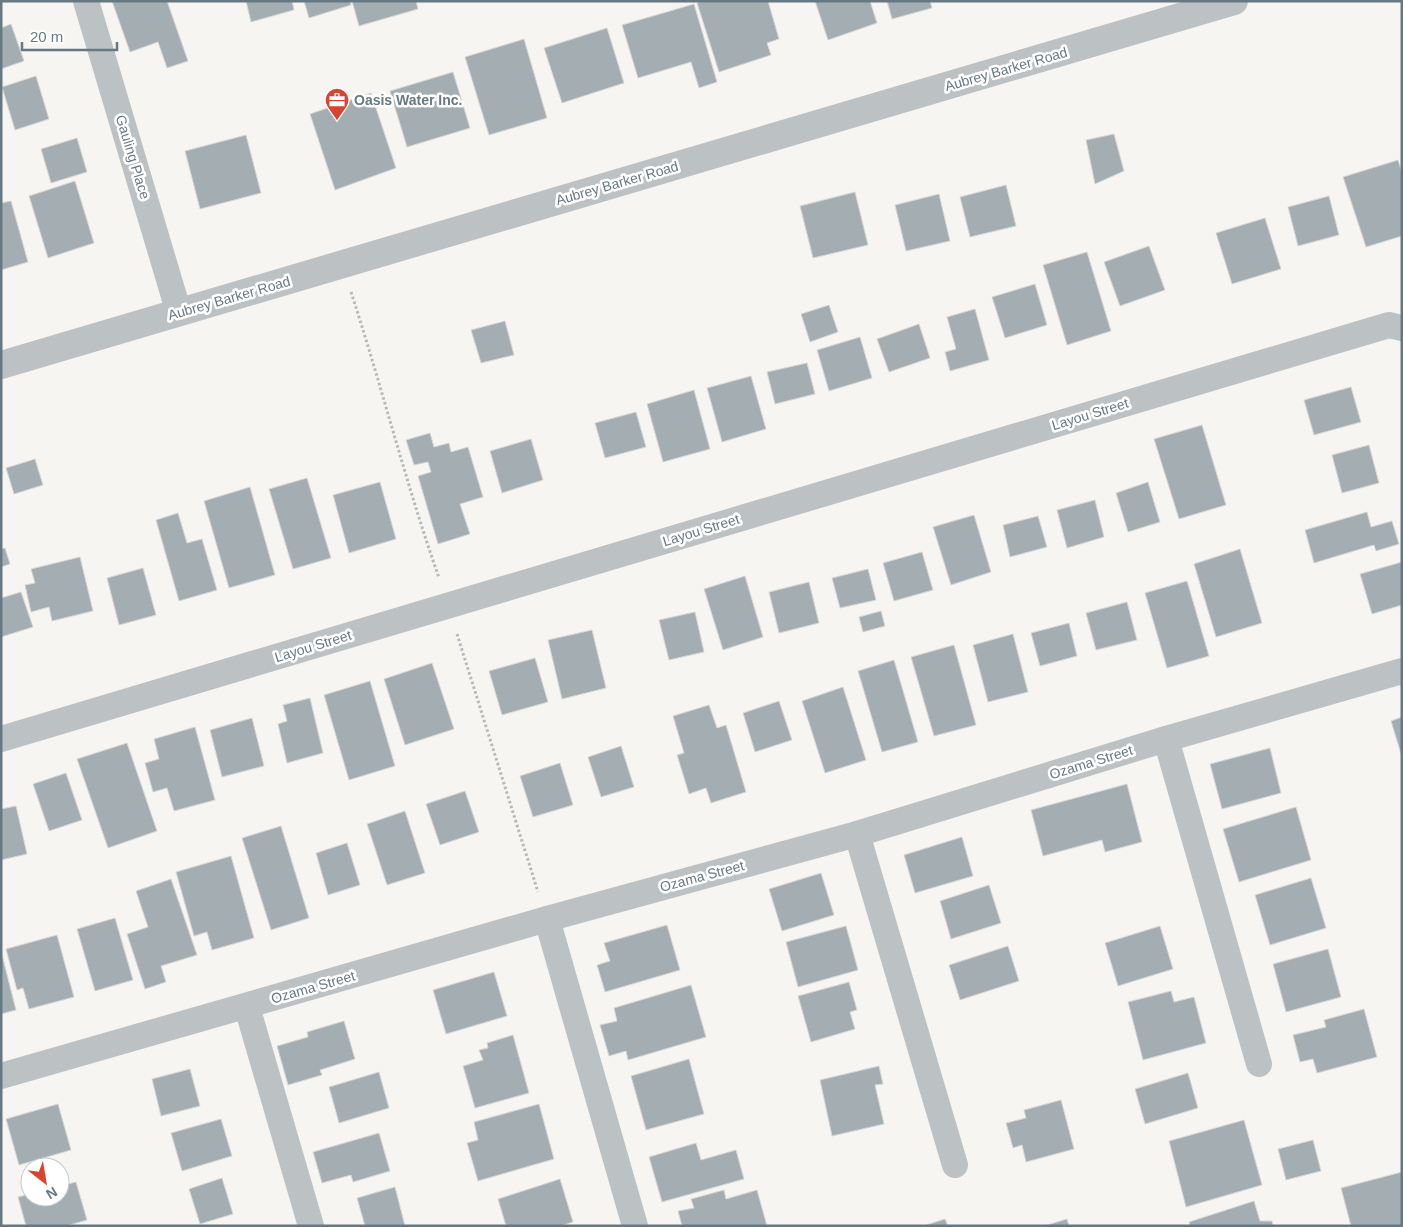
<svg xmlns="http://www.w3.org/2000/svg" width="1403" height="1227" font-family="Helvetica,sans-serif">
	<rect width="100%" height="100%" fill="#f6f5f2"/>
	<g fill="#a4aeb2" stroke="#d7d7d5">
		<path d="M112,1H167L188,61L167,68L158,42L130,52Z"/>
		<path d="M246,1H292L294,10L251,22Z"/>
		<path d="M304,1H350L351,5L309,18Z"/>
		<path d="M352,1H416L418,9L359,26Z"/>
		<path d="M701,1H768L779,39L767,43L771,55L719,72L697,3Z"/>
		<path d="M815,1H870L877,23L828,40Z"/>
		<path d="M887,1H930L932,8L892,19Z"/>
		<path d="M694,4L717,82L699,88L691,62L638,78L622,25Z"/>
		<path d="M11,24L24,61L1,69V28Z"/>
		<path d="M607,28L624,83L562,103L544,48Z"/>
		<path d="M524,39L547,118L489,135L465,57Z"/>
		<path d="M453,72L470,128L407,147L390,91Z"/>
		<path d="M36,76L49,119L15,130L2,87Z"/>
		<path d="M371,93L396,168L335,190L310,114Z"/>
		<path d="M1114,134L1124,171L1095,184L1086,140Z"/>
		<path d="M246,135L261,193L200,209L185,151Z"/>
		<path d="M77,138L87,172L51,183L41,149Z"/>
		<path d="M1398,160L1402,173V236L1366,247L1343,177Z"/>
		<path d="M75,181L94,243L48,258L29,196Z"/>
		<path d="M1006,185L1016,226L970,237L960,197Z"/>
		<path d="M855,192L868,245L813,258L800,206Z"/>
		<path d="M939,194L950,241L906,251L895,205Z"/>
		<path d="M1329,196L1339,235L1298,246L1288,207Z"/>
		<path d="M11,201L28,262L1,270V203Z"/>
		<path d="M1265,218L1281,269L1232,284L1216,233Z"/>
		<path d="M1149,246L1165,290L1120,306L1104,262Z"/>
		<path d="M1087,252L1111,331L1067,345L1043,265Z"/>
		<path d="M1035,284L1047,325L1005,338L992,297Z"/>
		<path d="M829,305L838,332L810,342L801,314Z"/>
		<path d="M975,309L989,360L950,371L945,352L956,349L947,317Z"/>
		<path d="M505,321L514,355L481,363L471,330Z"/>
		<path d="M919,324L930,358L889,372L877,339Z"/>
		<path d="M860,337L872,378L829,391L817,350Z"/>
		<path d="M807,363L815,394L775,404L767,372Z"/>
		<path d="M751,376L766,429L722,442L707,388Z"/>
		<path d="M1351,387L1361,422L1314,435L1304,400Z"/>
		<path d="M694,390L710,449L663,462L647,404Z"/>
		<path d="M636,412L646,447L605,458L595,423Z"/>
		<path d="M1202,425L1226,505L1179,519L1154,439Z"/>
		<path d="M430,433L434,447L449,443L451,452L468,447L483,497L460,504L470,534L438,544L418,476L431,472L428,462L414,465L406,440Z"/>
		<path d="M531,439L543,480L502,493L490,451Z"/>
		<path d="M1369,445L1379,483L1342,493L1332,455Z"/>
		<path d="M35,459L43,485L14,494L6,468Z"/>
		<path d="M307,478L331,558L293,569L269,489Z"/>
		<path d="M380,482L396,539L349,553L333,495Z"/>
		<path d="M1148,482L1160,522L1128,532L1116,493Z"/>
		<path d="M250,487L275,575L229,588L204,501Z"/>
		<path d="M1095,500L1104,537L1067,548L1057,510Z"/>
		<path d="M1367,512L1371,527L1392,521L1399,544L1376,551L1374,545L1314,563L1305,530Z"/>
		<path d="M178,513L187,543L202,539L217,590L179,601L156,520Z"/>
		<path d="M974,515L991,572L951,585L933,527Z"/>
		<path d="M1038,516L1047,547L1010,557L1003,525Z"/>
		<path d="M5,548L10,564L1,567V549Z"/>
		<path d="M1240,549L1262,623L1216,637L1194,564Z"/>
		<path d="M922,552L933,590L894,601L883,563Z"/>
		<path d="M80,557L93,611L52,621L49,607L31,612L25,585L35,583L31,569Z"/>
		<path d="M1402,562V605L1372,614L1360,574Z"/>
		<path d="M143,568L156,615L119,625L107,578Z"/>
		<path d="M868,569L876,600L840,608L832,578Z"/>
		<path d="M745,576L763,637L723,650L704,589Z"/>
		<path d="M1187,581L1209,656L1167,668L1145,593Z"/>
		<path d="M809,582L819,623L779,633L769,592Z"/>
		<path d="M21,592L33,627L1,637V598Z"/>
		<path d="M1127,602L1137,640L1096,650L1086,613Z"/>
		<path d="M881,611L885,626L863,632L859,617Z"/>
		<path d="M695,612L704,652L669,660L659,620Z"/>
		<path d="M1069,623L1077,656L1040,666L1031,633Z"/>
		<path d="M592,630L606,688L562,699L548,640Z"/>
		<path d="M1013,634L1028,692L988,702L973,645Z"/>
		<path d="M954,645L976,725L934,736L911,657Z"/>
		<path d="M535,658L548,702L502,715L489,671Z"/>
		<path d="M894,660L918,742L882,752L858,671Z"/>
		<path d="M432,663L454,729L405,745L384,679Z"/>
		<path d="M370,681L395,766L349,780L324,695Z"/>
		<path d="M843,687L866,760L825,773L802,701Z"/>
		<path d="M310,698L323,753L287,763L278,724L287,721L283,705Z"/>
		<path d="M779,701L792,740L755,752L743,713Z"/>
		<path d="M709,705L717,728L726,725L746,792L711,803L706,788L689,794L677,755L684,753L673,716Z"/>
		<path d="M1402,717V757L1391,721Z"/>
		<path d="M252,718L264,766L222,777L210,730Z"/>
		<path d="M195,727L215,800L174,811L167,788L153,792L145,763L159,759L154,739Z"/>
		<path d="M127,743L157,831L108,848L77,759Z"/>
		<path d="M621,746L634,787L601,797L588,757Z"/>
		<path d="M1270,748L1281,793L1222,809L1210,764Z"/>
		<path d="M560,763L573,805L533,817L520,776Z"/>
		<path d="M66,773L82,820L49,831L33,784Z"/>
		<path d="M1127,784L1142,842L1105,852L1102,840L1043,856L1031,810Z"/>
		<path d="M465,791L479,832L440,845L426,804Z"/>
		<path d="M16,806L27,854L1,860V809Z"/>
		<path d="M1296,807L1311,860L1239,882L1223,829Z"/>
		<path d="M405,811L425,873L387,885L367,824Z"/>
		<path d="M281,826L309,918L271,930L242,838Z"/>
		<path d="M962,837L973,876L915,893L904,855Z"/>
		<path d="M347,843L360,885L328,895L316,853Z"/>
		<path d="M231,856L254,938L212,950L207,932L194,936L176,872Z"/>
		<path d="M821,873L834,915L782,931L769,889Z"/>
		<path d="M1311,878L1326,928L1270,945L1255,895Z"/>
		<path d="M171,879L197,955L161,966L166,982L145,989L127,934L148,927L136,891Z"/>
		<path d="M989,885L1001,923L951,939L940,901Z"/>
		<path d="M115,918L133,980L95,991L77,929Z"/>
		<path d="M667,925L680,970L605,992L597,965L610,961L604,943Z"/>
		<path d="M846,926L858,970L798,987L786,942Z"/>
		<path d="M1160,926L1173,969L1118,986L1105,943Z"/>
		<path d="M57,935L74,997L29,1009L23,988L17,990L6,949Z"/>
		<path d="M1008,946L1019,981L960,1000L949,965Z"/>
		<path d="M1328,949L1341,997L1286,1012L1273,964Z"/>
		<path d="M1,951L16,1010L1,1014Z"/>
		<path d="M494,972L507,1016L446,1034L433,990Z"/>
		<path d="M849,982L857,1010L850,1012L855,1029L811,1042L798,996Z"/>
		<path d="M691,985L706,1037L628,1060L626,1051L609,1056L600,1025L617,1021L614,1008Z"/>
		<path d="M1171,991L1174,1002L1194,997L1206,1043L1143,1060L1128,1002Z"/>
		<path d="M1364,1009L1377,1057L1317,1073L1313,1059L1300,1062L1293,1035L1326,1027L1324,1020Z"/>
		<path d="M344,1021L355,1059L320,1070L322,1075L288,1085L277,1046L308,1037L307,1032Z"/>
		<path d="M513,1035L529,1093L475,1108L463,1066L483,1060L479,1050L488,1048L487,1043Z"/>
		<path d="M689,1059L704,1114L646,1130L631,1076Z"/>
		<path d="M879,1066L883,1084L875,1085L884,1124L832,1136L820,1080Z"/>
		<path d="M190,1069L200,1106L161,1116L152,1079Z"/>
		<path d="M379,1072L389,1108L339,1123L329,1087Z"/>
		<path d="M1188,1073L1198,1108L1145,1124L1135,1089Z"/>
		<path d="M1061,1100L1074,1149L1026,1162L1022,1145L1013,1148L1006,1123L1026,1118L1024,1110Z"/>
		<path d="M58,1104L71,1150L19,1165L6,1119Z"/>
		<path d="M539,1104L554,1159L478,1181L467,1143L478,1140L474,1122Z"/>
		<path d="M221,1119L232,1156L182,1171L171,1133Z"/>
		<path d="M1244,1120L1262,1185L1186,1207L1169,1141Z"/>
		<path d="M379,1133L390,1171L353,1182L351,1175L322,1183L313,1152Z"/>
		<path d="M1313,1140L1321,1171L1286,1180L1278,1149Z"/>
		<path d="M696,1143L701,1160L736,1150L744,1179L662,1202L649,1157Z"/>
		<path d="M1402,1172V1226H1351L1341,1188Z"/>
		<path d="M222,1178L233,1214L200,1224L189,1189Z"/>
		<path d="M560,1179L573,1222L561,1226H506L498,1199Z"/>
		<path d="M76,1182L87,1220L66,1226H26L18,1197L30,1194V1197H60V1186Z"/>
		<path d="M395,1187L405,1226H365L357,1198Z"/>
		<path d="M724,1190L726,1199L757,1190L767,1226H682L678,1211L694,1208L691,1199Z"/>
		<path d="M1254,1201L1260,1221H1272L1273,1226H1190L1189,1222Z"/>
		<path d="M945,1219L948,1226H923Z"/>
		<path d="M1067,1219L1069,1226H1044Z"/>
	</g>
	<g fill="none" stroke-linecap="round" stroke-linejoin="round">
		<g stroke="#b5b9bb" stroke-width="3" stroke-dasharray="2.5 2.5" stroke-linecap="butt">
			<path d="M351,292C382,387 406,484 439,578"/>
			<path d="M457,634L538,892"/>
		</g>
		<g stroke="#bcc2c4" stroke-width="26">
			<path d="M86,1L179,313"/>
			<path d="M1,739L1389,325L1402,328"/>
			<path d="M1166,739L1259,1064"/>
			<path d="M857,834L955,1165"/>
			<path d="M547,919L635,1226"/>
			<path d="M247,1007L311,1226"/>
			<path d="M1,1076L547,919L857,834L1166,739L1402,671"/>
		</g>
		<path stroke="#bcc2c4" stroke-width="28" d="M1,365L1234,1"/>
	</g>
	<defs>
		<symbol id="office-pin" viewBox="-11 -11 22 30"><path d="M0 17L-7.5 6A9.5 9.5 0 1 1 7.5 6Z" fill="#d9432f" stroke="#fff"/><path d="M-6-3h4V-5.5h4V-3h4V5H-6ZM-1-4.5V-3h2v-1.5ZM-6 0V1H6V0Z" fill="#fff"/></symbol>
	</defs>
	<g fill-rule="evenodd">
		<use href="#office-pin" x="323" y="86" width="28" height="38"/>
	</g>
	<g text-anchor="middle" stroke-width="5" stroke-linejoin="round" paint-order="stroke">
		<g font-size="14" fill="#667982" stroke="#fff">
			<text transform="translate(1006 69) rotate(-16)" y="5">Aubrey Barker Road</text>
			<text transform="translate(133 157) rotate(73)" y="5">Gauling Place</text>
			<text transform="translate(617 183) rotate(-16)" y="5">Aubrey Barker Road</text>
			<text transform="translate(229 298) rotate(-16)" y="5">Aubrey Barker Road</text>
			<text transform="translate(1090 414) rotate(-17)" y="5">Layou Street</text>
			<text transform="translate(701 530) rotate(-17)" y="5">Layou Street</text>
			<text transform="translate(313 646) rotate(-17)" y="5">Layou Street</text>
			<text transform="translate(1091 762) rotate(-17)" y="5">Ozama Street</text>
			<text transform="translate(702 876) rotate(-15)" y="5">Ozama Street</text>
			<text transform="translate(313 987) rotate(-16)" y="5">Ozama Street</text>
		</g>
		<g font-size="14" font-weight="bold" fill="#667982" stroke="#fff" text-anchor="start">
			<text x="354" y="105">Oasis Water Inc.</text>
		</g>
	</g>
	<rect width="1403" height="1227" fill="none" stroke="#667982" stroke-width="5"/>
	<g transform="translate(45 1182) rotate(149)"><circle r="24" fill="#ffffff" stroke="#c2c9cd"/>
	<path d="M0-4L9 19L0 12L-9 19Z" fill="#d9432f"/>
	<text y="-8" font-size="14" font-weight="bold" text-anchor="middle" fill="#667982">N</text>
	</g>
	<path d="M22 42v8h95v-8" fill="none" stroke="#667982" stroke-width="2.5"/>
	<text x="30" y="42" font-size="15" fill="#667982" stroke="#ffffff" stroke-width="4" paint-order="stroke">20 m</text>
</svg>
